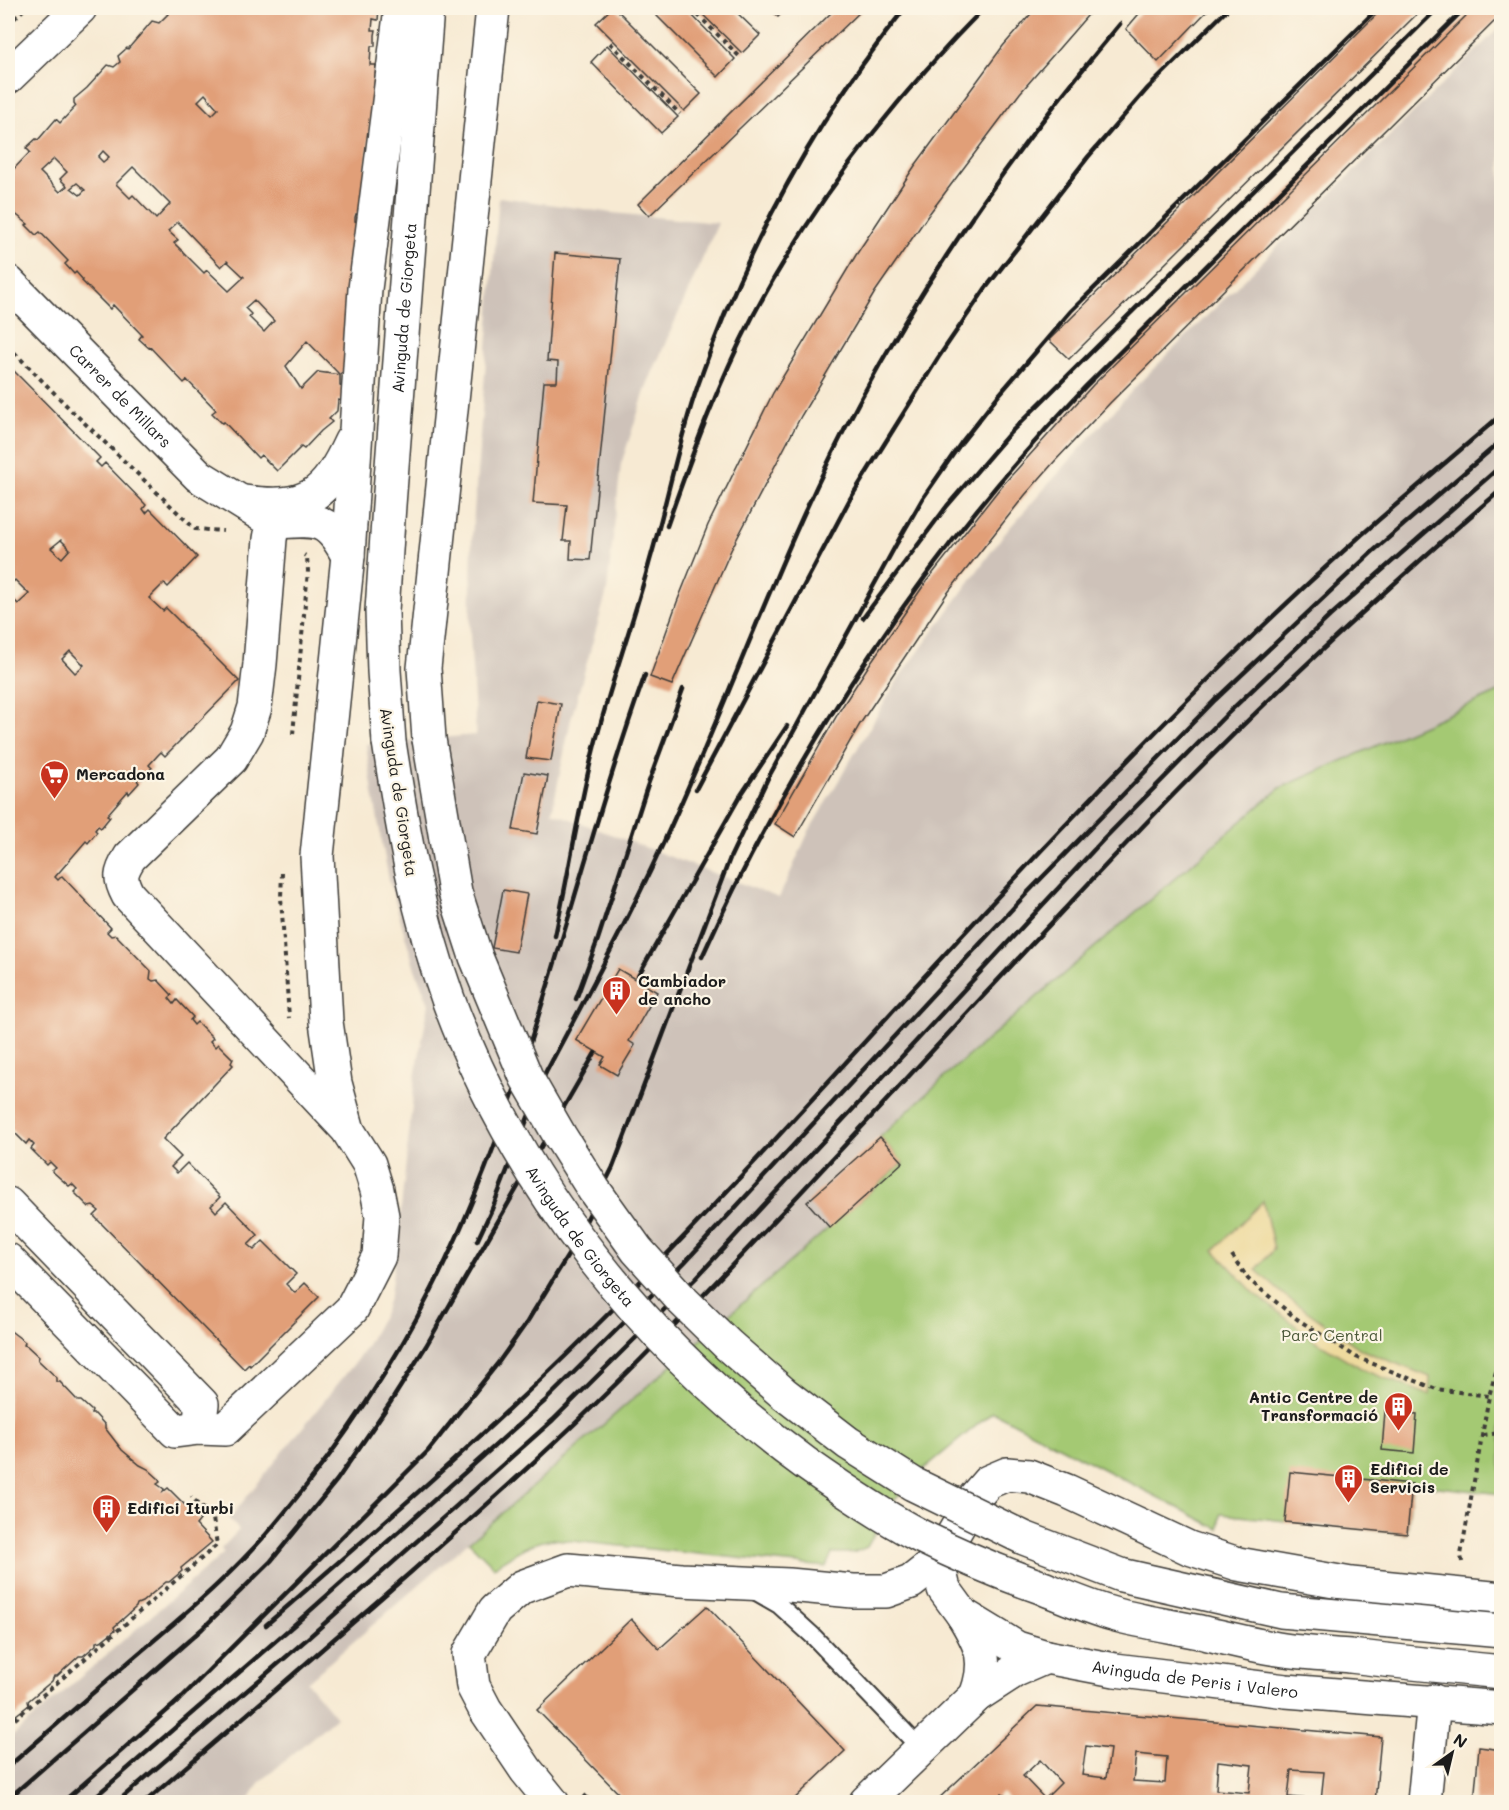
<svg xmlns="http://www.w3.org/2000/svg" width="1509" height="1810" font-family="Mali,sans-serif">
	<rect width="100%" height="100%" fill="#fcf5e5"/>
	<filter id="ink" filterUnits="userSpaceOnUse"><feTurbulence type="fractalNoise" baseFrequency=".0167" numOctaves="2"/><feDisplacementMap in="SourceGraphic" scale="12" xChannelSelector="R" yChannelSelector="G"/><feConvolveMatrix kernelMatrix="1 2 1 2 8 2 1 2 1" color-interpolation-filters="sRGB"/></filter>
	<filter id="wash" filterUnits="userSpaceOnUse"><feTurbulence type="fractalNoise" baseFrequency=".008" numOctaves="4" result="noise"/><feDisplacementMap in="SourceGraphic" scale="24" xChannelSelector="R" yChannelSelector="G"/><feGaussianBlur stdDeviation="1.35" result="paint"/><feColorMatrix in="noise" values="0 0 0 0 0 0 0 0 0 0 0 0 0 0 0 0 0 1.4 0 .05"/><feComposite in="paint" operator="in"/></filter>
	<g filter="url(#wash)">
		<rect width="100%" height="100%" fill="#f7ead3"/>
		<path fill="#cec2b9" d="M1501,26V691L1280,788L952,1070L807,1202L830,1228L307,1682L336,1717L259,1783L250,1798L245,1802H8V1740L224,1553L221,1549L239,1530L229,1519L353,1365L367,1345L385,1311L390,1295L400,1218L415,1077L429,1004L415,969L389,880L373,793L366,744L476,735L470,633L472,537L499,197L612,213L718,223L647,385L621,464L607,591L571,719L552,812L779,898L809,831L896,683L1004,534L1138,384Z"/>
		<path fill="#a4c973" stroke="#607248" stroke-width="1.5" d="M1501,691V1494L1412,1484L1407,1534L1221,1514L1219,1529L993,1412L920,1472L893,1502L867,1547L853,1553H832L826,1567L553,1539C528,1543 514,1553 494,1567L469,1542L903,1163L880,1137L952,1070L1280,788Z"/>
		<path fill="#eeda9e" stroke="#857b5d" stroke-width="1.5" d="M1263,1201L1274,1249L1256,1270L1284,1295L1362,1350L1430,1377L1429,1395L1366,1371L1314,1340L1254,1293L1214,1250Z"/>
		<g id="blocks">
			<g fill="#e19f78" fill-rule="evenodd">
				<path d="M166,8H379L378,20L373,19L372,30H376L375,35V46H371L370,65H376L362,216L356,214L355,217V221L362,222L345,373H341L340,375L307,341L286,366L301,389L318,372L340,375V386L343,387L342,401L338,400L337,411L329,419L332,422L321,431L304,449L301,447L277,471L261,455L258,458L224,422L222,423L212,413L216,410L187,380L184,383L150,347L149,348L139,339L142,335L113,305L110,309L82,281L83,280L76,272L74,274L65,264L68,261L40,232L36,235L26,225L28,224L8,208L10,203L8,200V175L30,152L26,148L36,139L38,140L56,119L60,123L76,106L74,103V99L87,88L108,65L114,67L120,62L118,56L127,48L128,49L152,21L159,23L168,14L163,10ZM205,94L218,109L212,115L198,101ZM103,151L109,157L103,162L98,157ZM54,159L67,172L60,179L67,186L60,192L40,172ZM133,167L170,204L156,219L133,195L130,198L116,184ZM77,183L85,190L80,195L71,188ZM178,222L221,267L227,261L244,277L229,291L207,270L204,273L174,243L178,240L168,231ZM254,300L274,321L264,332L249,317L251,314L245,308Z"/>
				<path d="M612,8H615L701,94L684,111L596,23Z"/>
				<path d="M649,8H685L735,59L718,77Z"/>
				<path d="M696,8H732L760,35L742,53Z"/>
				<path d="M769,8H787L778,17Z"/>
				<path d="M836,8H864L649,216L638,204Z"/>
				<path d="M1036,8H1094L1020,93L929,214L875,292L801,416L731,550L672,685L650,677L677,602L708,525L773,393L856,255L914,167L1003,46Z"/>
				<path d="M1144,8H1210L1158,62L1126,29Z"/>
				<path d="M1383,8H1423L1069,359L1049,340Z"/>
				<path d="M1474,8H1502V14L1110,403L1054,462L1025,495L946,595L860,724L795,837L775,824L840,710L871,662L926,582L1000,488L1093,385Z"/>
				<path d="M607,45L678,117L661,133L591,62Z"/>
				<path d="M555,253L620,259L590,560L570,559L571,541H563L567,505L533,503L544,382H557L558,362L547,361Z"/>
				<path d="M13,370L100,458L96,462L101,467L105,463L146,505L143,509L146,513L150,509L197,557L168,587L164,583L149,598L163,611L166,608L239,681L165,756L161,752L158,755L149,765L152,768L142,779L140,777L137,780L139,783L129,794L128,791L107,815L110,817L101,828L98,826L95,830L97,832L88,843L86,841L55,877L58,880L62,876L111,928L107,932L111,936L116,935L151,971L150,979L153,981L158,980L172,995L169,998L174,1004L177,1000L193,1017L190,1020L194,1025L197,1022L213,1038L210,1041L215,1047L218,1044L233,1059L231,1063L233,1065L163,1139L181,1157L171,1167L177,1173L187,1163L220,1197L211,1206L216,1212L226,1202L258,1235L248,1245L254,1250L263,1241L296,1274L286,1284L295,1293L305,1283L319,1297L250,1366L249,1364L244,1369L94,1216L99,1211L93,1206L89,1207L74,1192L77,1189L72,1184L69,1186L52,1171L56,1168L50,1162L47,1165L31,1149L34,1145L29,1140L26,1144L10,1128L12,1123L8,1119V594L18,604L29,594L15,580L8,587V372L9,374ZM61,540L70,549L62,558L51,548ZM70,651L84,665L75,673L62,659Z"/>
				<path d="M537,700L561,704L551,761L526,758Z"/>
				<path d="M524,772L548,776L537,834L513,830Z"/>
				<path d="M503,890L527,894L516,952L492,948Z"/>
				<path d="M618,969L657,992L629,1041L635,1045L617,1075L600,1065L605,1057L576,1040Z"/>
				<path d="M880,1137L903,1162L830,1228L807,1202Z"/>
				<path d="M8,1329L25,1342L24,1345L27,1346L39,1357L38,1360L57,1378V1382H60L78,1401H81L92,1411L91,1414H95L105,1425V1428L122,1450L140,1465L148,1469L159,1479L160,1482L157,1484L164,1489L163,1492L168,1488L200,1520L196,1525L212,1542L181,1568L182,1571L169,1582H166L142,1602L137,1604L136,1607L114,1627L115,1630L101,1641L96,1642V1645L83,1656H79L57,1676H54L52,1681L28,1701L29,1705L16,1715H13L8,1722Z"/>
				<path d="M1385,1411L1417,1414L1414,1453L1382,1450Z"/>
				<path d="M1290,1472L1412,1484L1407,1534L1285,1522Z"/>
				<path d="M707,1606L845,1751L791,1802H627L537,1710L631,1619L659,1649Z"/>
				<path d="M1037,1706L1381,1737L1375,1802H1011L1002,1793L992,1802H935ZM1086,1746L1110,1749L1106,1778L1082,1775ZM1136,1754L1167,1757L1165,1783L1133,1781ZM1040,1760L1061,1783L1045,1799L1023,1776ZM1218,1761L1252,1765L1249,1793L1216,1790ZM1291,1770L1324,1772L1321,1800L1288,1797Z"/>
				<path d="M1479,1747L1502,1750V1802H1474Z"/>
			</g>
		</g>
	</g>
	<g filter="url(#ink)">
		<use href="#blocks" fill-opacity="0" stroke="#3d3b37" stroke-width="1.5"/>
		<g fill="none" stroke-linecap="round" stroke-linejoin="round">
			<defs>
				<path id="lane" d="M753,1590L779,1605L813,1636L921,1749"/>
				<g id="street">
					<path id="s1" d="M8,282L199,476L273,522L270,539L260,664L255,707L247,732L231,759L130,857C120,873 119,878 128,895L347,1129L369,1164L377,1190L382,1216L379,1256L352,1309L225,1429L199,1428L175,1431L8,1260"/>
					<path d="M245,502C307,510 325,497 351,441"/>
					<path d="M273,522C315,520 327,515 348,556"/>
					<path d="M347,1127L335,1083L326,1022L317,856L348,556L365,289L401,8"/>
					<path d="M8,1204L202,1404L199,1428"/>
					<path id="s2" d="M940,1557V1572L944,1589L963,1615L1017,1648L1046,1657L1115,1670L1286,1691L1502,1708"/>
					<path d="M963,1615C982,1646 989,1661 976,1696"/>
					<path d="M552,1802L526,1770L485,1709L473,1686L469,1654L495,1610L522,1587L568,1570L681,1580L789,1585L853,1591H886L911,1582L930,1567L940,1557L975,1497L988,1482L1007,1474L1029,1476L1067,1491L1189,1548L1238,1564L1351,1584L1502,1599"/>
					<path d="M866,1802L976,1696L1016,1670L1046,1657"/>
					<path d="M1424,1802L1434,1701"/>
				</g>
				<path id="secondary" d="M8,77L80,8"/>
				<g id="primary">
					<path d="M429,739L424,668L493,8"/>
					<path id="s3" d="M389,742L384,671L382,611L389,505L427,8"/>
				</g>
			</defs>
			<use href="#lane" stroke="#3d3b37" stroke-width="20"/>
			<use href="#street" stroke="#3d3b37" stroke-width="36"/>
			<use href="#secondary" stroke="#3d3b37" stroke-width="36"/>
			<use href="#primary" stroke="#3d3b37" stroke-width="36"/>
			<g stroke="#3d3b37" stroke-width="4" stroke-dasharray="4.5 4.5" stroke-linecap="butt">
				<path d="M691,8L739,56"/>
				<path d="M8,25L25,8"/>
				<path d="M610,43L680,114"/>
				<path d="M8,346L70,409L195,529L223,531"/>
				<path d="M293,734L308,571L307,557L304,555"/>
				<path d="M282,873L281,897L289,1018"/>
				<path d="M1232,1255L1248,1279L1297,1319L1356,1357L1436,1389L1489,1396"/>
				<path d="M1483,1435L1502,1433"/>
				<path d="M1462,1562L1461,1555L1489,1396L1502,1351"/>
				<path d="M8,1725L217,1545L213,1518L191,1497"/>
				<path d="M584,1795L591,1802"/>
			</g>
			<use href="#lane" stroke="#fff" stroke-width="16"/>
			<use href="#street" stroke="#fff" stroke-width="33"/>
			<use href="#secondary" stroke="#fff" stroke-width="33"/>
			<use href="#primary" stroke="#fff" stroke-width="33"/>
			<g stroke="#1c1c1c" stroke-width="4.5">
				<path d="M667,526C692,454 718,383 753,316C814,201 893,100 984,8"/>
				<path d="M863,618L947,506L1008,435L1438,8"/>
				<path d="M696,789L850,499L938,358L985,289L1088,157L1148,88L1229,8"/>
				<path d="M555,936C569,873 578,810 594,748C610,685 633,623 650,560C667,502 678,442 698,385C745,249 815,121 905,8"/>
				<path d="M702,957C796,748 927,552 1085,387L1465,8"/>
				<path d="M638,976L739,798L787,726"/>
				<path d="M576,999L598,939L647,787L683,689"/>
				<path d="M544,1076C589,991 636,906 675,817C737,679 787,535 859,402C932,266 1021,142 1120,24"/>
				<path d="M477,1241L492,1209L547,1069"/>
				<path d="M266,1625C378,1528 490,1431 595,1327C762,1162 914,982 1077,813C1167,719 1259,626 1357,539C1404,497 1454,456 1502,414"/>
				<path d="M173,1706L428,1451L498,1363L527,1322L573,1247L613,1167L730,858L767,780L897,543L923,498L961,443L998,396L1071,311L1378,8"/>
				<path d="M8,1767C53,1728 99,1687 145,1648C195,1606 244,1563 285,1512C341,1444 392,1368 432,1289C530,1095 572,879 645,675"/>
				<path d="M8,1799L202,1629L271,1561L337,1480L390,1403L426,1346L595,1053"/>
				<path d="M63,1802L178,1701"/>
				<path d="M89,1802L294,1625L545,1401L684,1263L1028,892L1215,700L1371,553L1502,440"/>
				<path d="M117,1802L307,1639L553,1420L696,1278L1103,840L1227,714L1330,616L1502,465"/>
				<path d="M145,1802C234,1726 323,1649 411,1572C489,1503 567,1434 641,1359C823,1175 994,979 1175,793C1279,687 1389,586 1502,489"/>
			</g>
			<defs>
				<g id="primary-bridge">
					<path d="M429,739L455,892L476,957L526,1077L560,1136L594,1190L637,1250L683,1301L728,1345L783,1393L848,1443L913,1484L1024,1538L1121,1575L1281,1611L1502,1631"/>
					<path id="s4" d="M389,742C403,832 417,913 448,999C517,1186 645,1346 805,1463C842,1489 880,1515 920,1536C958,1555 998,1572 1038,1586C1063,1596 1088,1607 1113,1614C1142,1622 1171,1626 1200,1632C1226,1638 1252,1645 1278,1649C1302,1653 1326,1654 1350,1656C1400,1662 1451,1667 1502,1672"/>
				</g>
			</defs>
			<use href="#primary-bridge" stroke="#3d3b37" stroke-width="36" stroke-linecap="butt"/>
			<use href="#primary-bridge" stroke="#fff" stroke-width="33"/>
		</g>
	</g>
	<defs>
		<symbol id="supermarket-pin" viewBox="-11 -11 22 30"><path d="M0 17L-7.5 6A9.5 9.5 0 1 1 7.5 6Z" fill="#c8321e" stroke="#fcf5e5"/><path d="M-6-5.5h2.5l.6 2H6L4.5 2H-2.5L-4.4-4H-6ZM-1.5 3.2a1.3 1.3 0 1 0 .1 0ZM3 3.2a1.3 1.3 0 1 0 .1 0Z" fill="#fff"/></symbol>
		<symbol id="building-pin" viewBox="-11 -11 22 30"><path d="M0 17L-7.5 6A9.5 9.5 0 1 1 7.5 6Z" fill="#c8321e" stroke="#fcf5e5"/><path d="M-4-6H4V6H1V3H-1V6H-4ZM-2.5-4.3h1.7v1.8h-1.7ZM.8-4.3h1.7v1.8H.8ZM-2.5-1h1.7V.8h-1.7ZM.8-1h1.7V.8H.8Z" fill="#fff"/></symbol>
	</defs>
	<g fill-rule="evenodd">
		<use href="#supermarket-pin" x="38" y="758" width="33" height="45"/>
		<use href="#building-pin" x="600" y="974" width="33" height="45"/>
		<use href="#building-pin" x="1382" y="1390" width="33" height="45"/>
		<use href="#building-pin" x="1332" y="1462" width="33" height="45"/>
		<use href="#building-pin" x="90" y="1492" width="33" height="45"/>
	</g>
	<g text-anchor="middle" stroke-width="4.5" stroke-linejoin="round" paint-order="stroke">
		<g font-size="16" fill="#1c1c1c" stroke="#fcf5e5">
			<text dy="6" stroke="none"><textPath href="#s3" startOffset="435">Avinguda de Giorgeta</textPath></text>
			<text dy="6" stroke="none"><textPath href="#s1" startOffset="160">Carrer de Millars</textPath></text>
			<text transform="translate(399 792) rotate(81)" y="6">Avinguda de Giorgeta</text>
			<text dy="6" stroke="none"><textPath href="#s4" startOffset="537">Avinguda de Giorgeta</textPath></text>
			<text dy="6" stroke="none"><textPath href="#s2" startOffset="309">Avinguda de Peris i Valero</textPath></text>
		</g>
		<g font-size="16" font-weight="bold" fill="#1c1c1c" stroke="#fcf5e5" text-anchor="start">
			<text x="76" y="780">Mercadona</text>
			<text x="638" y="987">Cambiador<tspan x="638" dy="18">de ancho</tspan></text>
			<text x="1378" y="1403" text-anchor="end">Antic Centre de<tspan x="1378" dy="18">Transformació</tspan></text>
			<text x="1370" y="1475">Edifici de<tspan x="1370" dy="18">Servicis</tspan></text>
			<text x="127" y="1514">Edifici Iturbi</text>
		</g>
		<g font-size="16" fill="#4c593a" stroke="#fcf5e5">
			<text x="1332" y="1341">Parc Central</text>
		</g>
	</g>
	<rect width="1509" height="1810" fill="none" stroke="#fcf5e5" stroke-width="30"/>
	<g transform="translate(1452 1753) rotate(34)" stroke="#fcf5e5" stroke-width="4.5" paint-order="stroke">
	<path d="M0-4.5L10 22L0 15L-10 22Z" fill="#1c1c1c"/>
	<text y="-9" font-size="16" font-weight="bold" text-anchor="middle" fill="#1c1c1c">N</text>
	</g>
</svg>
